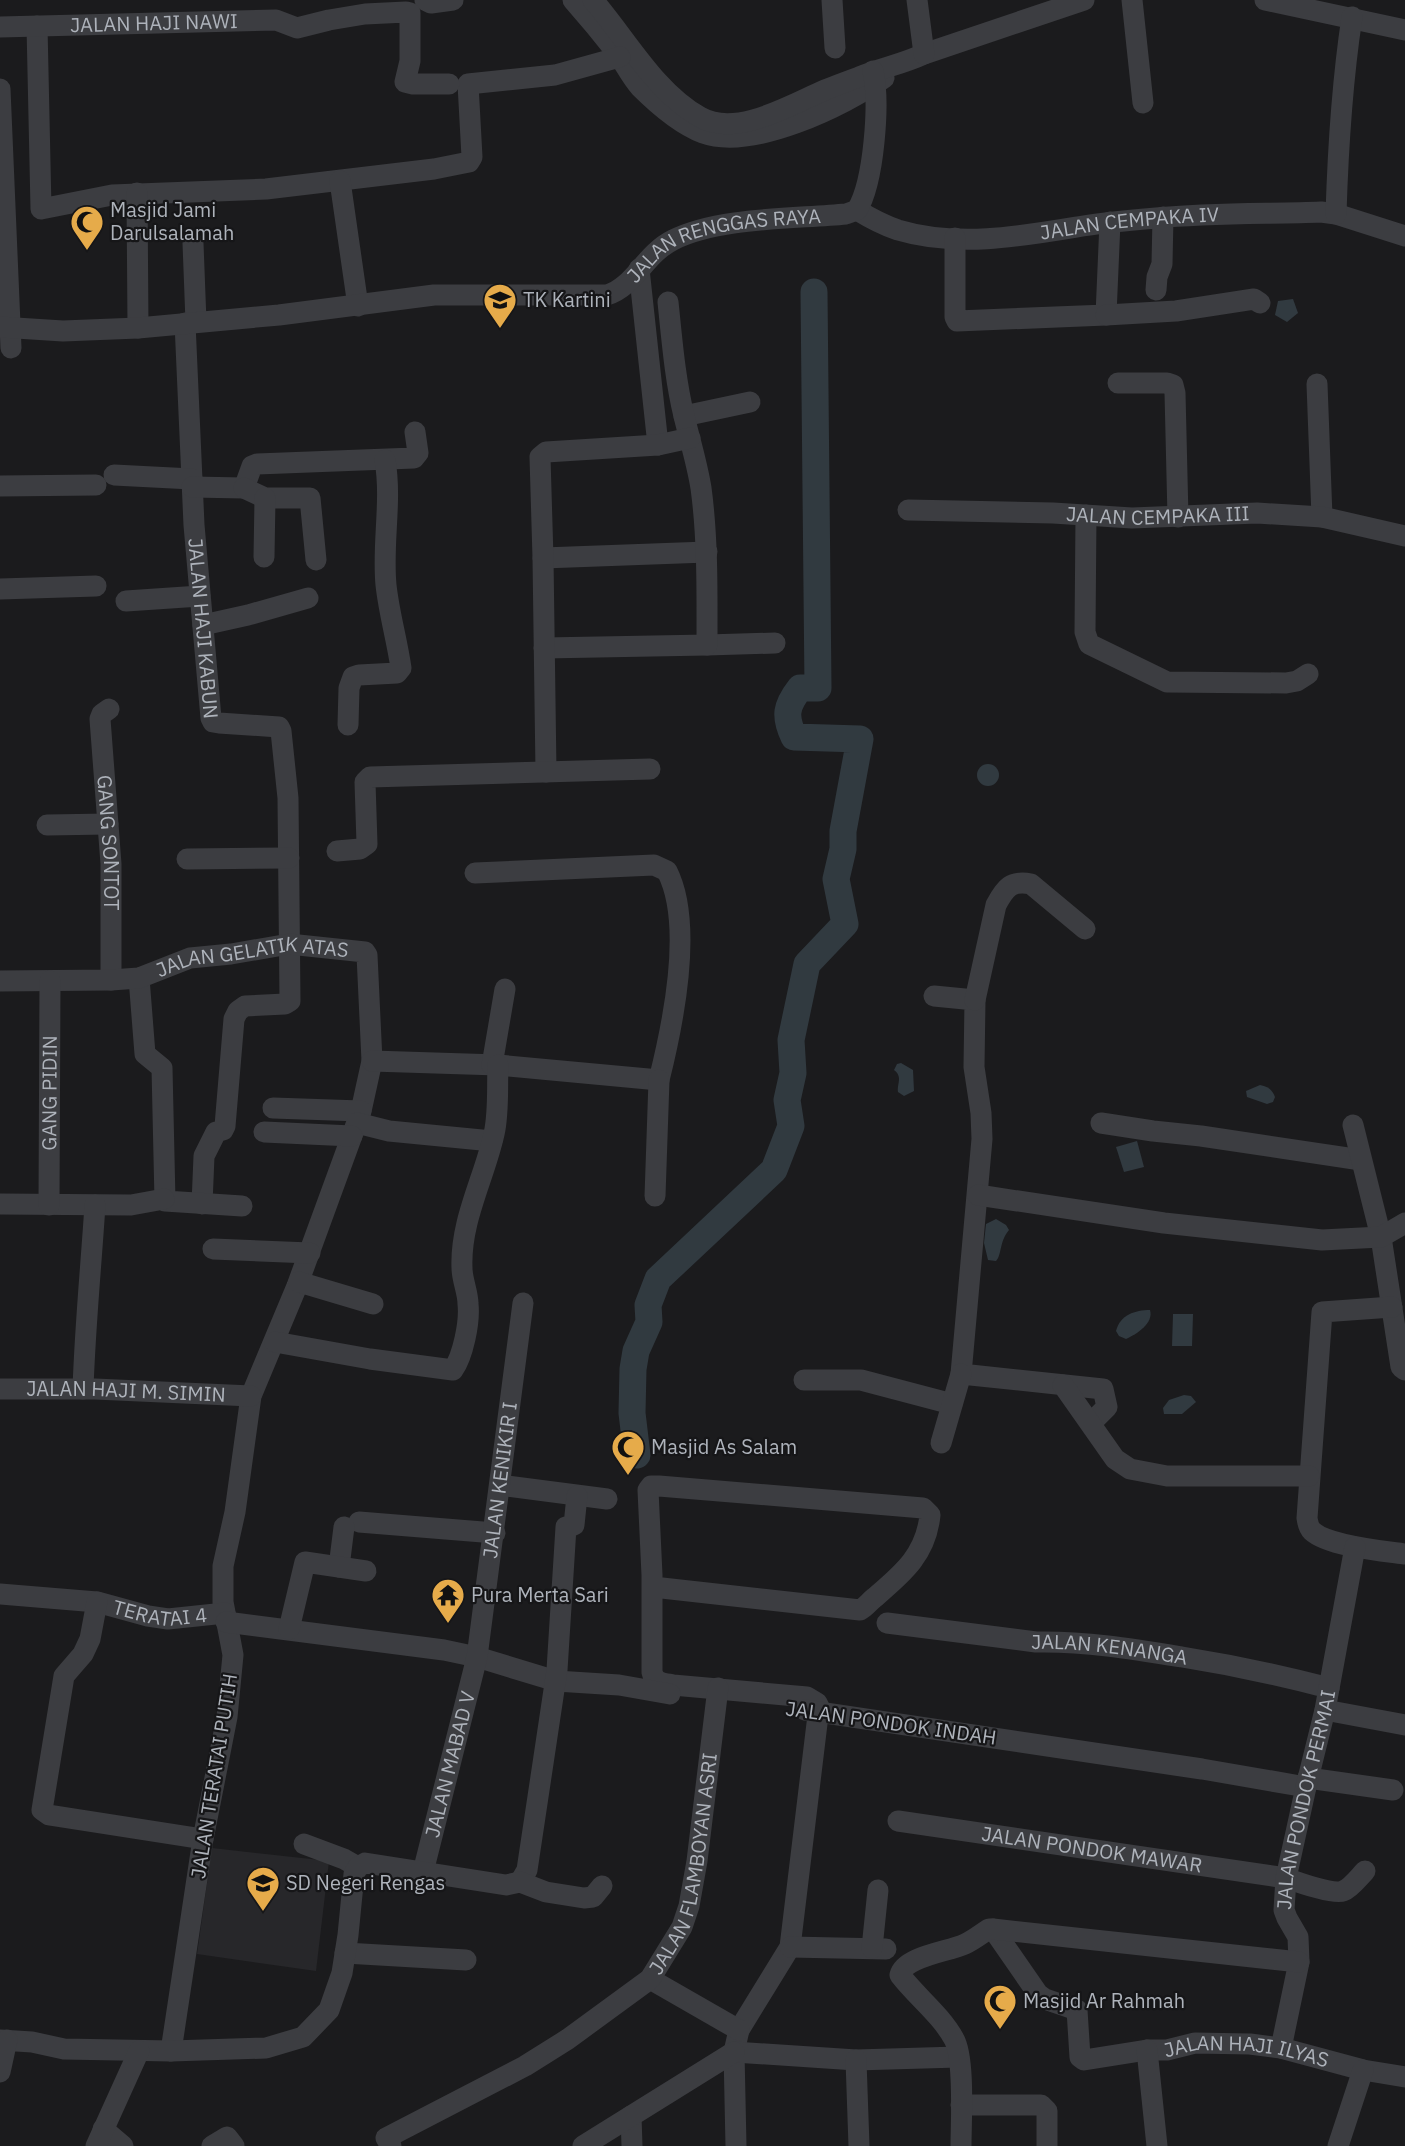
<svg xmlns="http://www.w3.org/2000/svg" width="1405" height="2146" font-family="'IBM Plex Sans',sans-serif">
	<rect width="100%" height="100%" fill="#1b1b1d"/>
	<path fill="#27272a" d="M212,1848L329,1861L316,1971L197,1954Z"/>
	<g fill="#313a40">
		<path d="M1293,299L1298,313L1287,322L1275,315L1278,301Z"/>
		<circle cx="988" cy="775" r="11"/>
		<path d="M901,1063L913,1070L914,1091L904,1096L898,1092C897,1083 903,1077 894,1070L897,1064Z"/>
		<path d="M1260,1085C1268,1087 1272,1089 1275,1097L1273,1102L1267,1104L1247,1097L1246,1091Z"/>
		<path d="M1137,1141L1144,1167L1124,1172L1116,1147Z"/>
		<path d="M996,1219L1006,1225L1009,1230C999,1242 1002,1255 996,1261L988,1260L984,1243L986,1224Z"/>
		<path d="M1150,1310C1154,1323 1137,1334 1126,1339L1119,1336L1116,1331C1120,1315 1135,1310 1150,1310Z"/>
		<path d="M1173,1314H1193L1192,1346H1172Z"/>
		<path d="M1184,1395L1191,1396L1196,1402L1182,1414H1164L1163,1408L1169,1400Z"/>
	</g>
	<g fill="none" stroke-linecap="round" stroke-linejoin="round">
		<path stroke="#313a40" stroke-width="27" d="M637,1455L632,1413L633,1369L636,1351L649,1322L648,1305L658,1279L774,1170L791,1126L787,1100L793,1073L791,1040L807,964L845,924L836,879L843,849V831L860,739L794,737C784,716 786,706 800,688H818L814,292"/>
		<g stroke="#3c3d41" stroke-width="21">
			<path d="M425,0L431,3L453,0"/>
			<path d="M573,0C588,17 603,35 617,53C625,64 631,77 640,87C658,105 680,124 703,133C752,151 844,106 884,78"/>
			<path d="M593,0C626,38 655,92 700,117C737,138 792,104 825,90C837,85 848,81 859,77C881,68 903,64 924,54L1084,0"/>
			<path d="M832,0L835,48"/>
			<path d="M917,0L924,54"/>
			<path d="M1132,0L1143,103"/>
			<path d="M1265,0L1405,30"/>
			<path d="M37,26L41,209L112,195L266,189L434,169L469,162L472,157L468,84L555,75L620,57"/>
			<path id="s1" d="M0,27L276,20L297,28L329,20L365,14L406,12L410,13V61L405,82L413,84H449"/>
			<path d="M0,89L11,348"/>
			<path d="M340,181L358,306"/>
			<path d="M137,193L138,328"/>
			<path id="s2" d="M857,210C870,218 883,225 898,230C958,248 1023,236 1083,226C1107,222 1132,220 1156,218C1211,213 1266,214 1321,212L1336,214L1405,236"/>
			<path d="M1336,214C1338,148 1342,83 1352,17"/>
			<path d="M955,238V317L957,321L1106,315L1110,222"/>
			<path d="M193,243L196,322"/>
			<path d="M639,269L658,445"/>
			<path d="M1156,290L1157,277L1162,264L1163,217"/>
			<path d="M1106,315L1176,311L1254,299L1260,303"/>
			<path id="s3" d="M185,323L194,525L211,718L213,722L219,723L279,727L281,731L288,798L290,1001L285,1004L245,1006L238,1011L234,1019L225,1126L223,1130L216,1132L204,1156L202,1204"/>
			<path id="s4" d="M0,327L63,331L138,328L279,315L434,295H607C634,287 645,254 673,240C718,217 795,219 846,214L857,210C874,182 880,103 873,71"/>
			<path d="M1118,383H1167L1173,385L1175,393L1178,517"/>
			<path d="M1317,384L1322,517"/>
			<path d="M684,416L750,402"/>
			<path d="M114,475L192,479"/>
			<path d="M0,486L96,485"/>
			<path d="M192,487L244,488L252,466L257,464L414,458L418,453L415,432"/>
			<path d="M244,488L265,498H310L316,560"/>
			<path id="s5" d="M908,510L1053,513L1132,518L1257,513L1322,517L1405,536"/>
			<path d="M1086,515L1085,632L1089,644L1167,682L1286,683L1297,681L1308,674"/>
			<path d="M264,557L265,498"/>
			<path d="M543,558L707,552"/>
			<path d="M0,589L96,586"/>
			<path d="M126,601L200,596"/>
			<path d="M203,625L248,615L308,598"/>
			<path d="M707,645L775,643"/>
			<path d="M544,648L707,645C707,593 708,540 701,488C697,463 690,441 684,416C675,379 672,340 668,302"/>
			<path id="s6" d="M109,709L102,714L100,719L111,864V980"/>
			<path d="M348,725L349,688L353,677L359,675L397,673L401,668C397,640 389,613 386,585C382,543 392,502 385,460"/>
			<path d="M546,772L543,558L540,457L546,452L658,445L690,438"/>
			<path d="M47,825L108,824"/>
			<path d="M337,851L360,849L367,844L365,782L370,777L650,769"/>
			<path d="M187,859L289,858"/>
			<path d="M139,978L145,1054L162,1068L165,1201L242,1206"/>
			<path id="s7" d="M0,981L111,980L139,978L190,958L231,954L289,944L365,952L367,955L372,1061L361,1111L297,1286L251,1396L235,1512L223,1566V1602L233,1655L227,1717L203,1839L171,2051"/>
			<path d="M934,996L975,1000L974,1067L981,1113L982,1139L961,1374L1103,1389L1107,1407L1091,1423"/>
			<path d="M975,1000L996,905C1005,888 1011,880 1031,884L1085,929"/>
			<path d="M372,1061L498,1065L659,1080C673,1024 694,924 667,871L654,865L475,873"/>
			<path d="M492,1065L505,989"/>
			<path d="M273,1108L361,1111"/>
			<path d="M357,1123L389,1131L492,1141"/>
			<path d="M1101,1123L1153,1131L1201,1136L1361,1160"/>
			<path d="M1353,1125L1381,1237L1401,1367L1405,1370"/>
			<path d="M264,1132L352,1136"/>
			<path d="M978,1195L1164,1223L1322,1240L1381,1237L1405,1223"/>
			<path d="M655,1196L659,1080"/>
			<path d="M0,1204L131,1205L164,1199"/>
			<path id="s8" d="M49,1205L50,981"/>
			<path d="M213,1249L310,1253"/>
			<path d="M299,1282L373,1304"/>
			<path d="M1392,1307L1322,1312L1307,1518C1308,1523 1308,1527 1312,1531C1328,1546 1383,1551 1405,1554"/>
			<path d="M275,1342L370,1359L453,1370C463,1356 470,1322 468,1304C468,1292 462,1280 462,1268C460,1221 484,1179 494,1134C499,1113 497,1088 498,1065"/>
			<path d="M804,1380H861L952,1404"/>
			<path d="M1063,1385L1115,1459L1130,1469L1167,1476H1309"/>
			<path id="s9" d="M0,1389H95L251,1396"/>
			<path d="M83,1389C85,1327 91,1267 95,1205"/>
			<path d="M941,1443L961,1374"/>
			<path d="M500,1485L607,1499"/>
			<path d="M359,1522L495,1533"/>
			<path d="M339,1567L344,1527"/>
			<path d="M653,1587L860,1610C866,1607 869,1602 874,1598C902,1574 926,1555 930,1515L923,1508L659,1486H651L648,1490L652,1575V1672C654,1683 664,1683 673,1685L807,1697L817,1703L819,1707L790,1947L739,2030L734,2052L736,2146"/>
			<path id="s10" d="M0,1594L97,1602L148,1616L168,1619L225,1613"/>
			<path d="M97,1602L90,1639L83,1654L64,1676L42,1810L49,1815L203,1839"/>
			<path d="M226,1622L444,1650L477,1657L556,1681L619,1685L670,1694"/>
			<path id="s11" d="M887,1623L1036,1642C1085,1641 1133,1649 1182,1657C1232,1665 1280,1675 1329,1688"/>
			<path d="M289,1629L305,1562L366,1571"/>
			<path d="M805,1710L1202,1769L1306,1787"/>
			<path d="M1325,1710L1405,1725"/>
			<path d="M1308,1778L1393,1790"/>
			<path id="s12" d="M898,1821L1286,1878C1297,1882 1333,1895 1343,1891C1351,1888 1359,1877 1365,1871"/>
			<path d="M304,1844L344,1859L358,1867"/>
			<path id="s13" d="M423,1872L477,1657L523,1303"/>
			<path d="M520,1882L527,1870L557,1670L566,1527L574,1525L577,1496"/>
			<path id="s14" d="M993,1929L1038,1994L1045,1999L1077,2010L1080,2057L1084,2060L1147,2050H1167L1195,2043L1250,2044L1281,2048L1363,2070L1405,2077"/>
			<path d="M790,1947L886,1949"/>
			<path d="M872,1948L878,1890"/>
			<path d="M345,1953L466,1960"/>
			<path d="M650,1979L739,2030"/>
			<path d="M0,2040L32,2042L64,2049L171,2051L266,2048L303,2037L329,2010L342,1973L348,1935L354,1874L358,1867L365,1863L506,1885L520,1882L546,1892L584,1898L593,1897L602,1886"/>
			<path id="s15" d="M1281,2048L1299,1962L1298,1937L1287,1918L1284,1910L1286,1878L1306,1787L1325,1710L1355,1547"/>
			<path d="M1147,2050L1157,2146"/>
			<path d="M734,2052L856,2060L958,2057"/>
			<path d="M856,2060L859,2146"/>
			<path d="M0,2072L7,2040"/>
			<path d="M961,2105H1041L1047,2111V2146"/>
			<path d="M631,2116L632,2146"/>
			<path d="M103,2129L123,2146"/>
			<path d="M96,2146L139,2051"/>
			<path d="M212,2146L227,2137L234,2146"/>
			<path id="s16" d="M391,2146L386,2138L525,2066L568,2039L650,1979L682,1927L689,1906L697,1861L718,1688"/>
			<path d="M583,2146L734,2052"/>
			<path d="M961,2146C961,2122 965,2058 954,2039C941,2015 917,1997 900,1975C905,1956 948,1952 965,1944C974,1940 981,1934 989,1929H993L1299,1962"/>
			<path d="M1338,2146L1363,2070"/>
		</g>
	</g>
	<defs>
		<symbol id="mosque-pin" viewBox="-11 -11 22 30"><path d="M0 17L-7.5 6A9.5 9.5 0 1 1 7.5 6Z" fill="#e6ab4a" stroke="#161618"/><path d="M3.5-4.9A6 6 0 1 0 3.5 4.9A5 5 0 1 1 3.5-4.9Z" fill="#111"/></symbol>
		<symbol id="school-pin" viewBox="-11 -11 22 30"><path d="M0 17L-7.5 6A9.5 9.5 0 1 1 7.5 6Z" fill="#e6ab4a" stroke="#161618"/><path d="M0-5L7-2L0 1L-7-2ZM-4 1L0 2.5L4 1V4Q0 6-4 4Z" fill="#111"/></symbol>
		<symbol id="temple-pin" viewBox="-11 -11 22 30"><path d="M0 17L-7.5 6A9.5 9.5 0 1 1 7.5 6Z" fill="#e6ab4a" stroke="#161618"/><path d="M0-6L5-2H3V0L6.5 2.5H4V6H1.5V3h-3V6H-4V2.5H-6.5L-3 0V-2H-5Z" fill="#111"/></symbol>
	</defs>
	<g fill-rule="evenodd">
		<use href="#mosque-pin" x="68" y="203" width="38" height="52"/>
		<use href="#school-pin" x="481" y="281" width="38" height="52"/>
		<use href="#mosque-pin" x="609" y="1428" width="38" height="52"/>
		<use href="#temple-pin" x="429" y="1576" width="38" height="52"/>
		<use href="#school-pin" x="244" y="1864" width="38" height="52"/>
		<use href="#mosque-pin" x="981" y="1982" width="38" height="52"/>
	</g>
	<g text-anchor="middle" stroke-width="4.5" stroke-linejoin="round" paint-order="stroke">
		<g font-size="20" fill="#aeb3bb" stroke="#161618">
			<text dy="7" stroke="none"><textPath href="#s1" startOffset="154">JALAN HAJI NAWI</textPath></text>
			<text dy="7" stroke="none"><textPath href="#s2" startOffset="279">JALAN CEMPAKA IV</textPath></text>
			<text dy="7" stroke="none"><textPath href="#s4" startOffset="742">JALAN RENGGAS RAYA</textPath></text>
			<text dy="7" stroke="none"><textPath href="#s5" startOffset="250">JALAN CEMPAKA III</textPath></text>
			<text dy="7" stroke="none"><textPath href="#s3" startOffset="306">JALAN HAJI KABUN</textPath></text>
			<text dy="7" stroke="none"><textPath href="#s6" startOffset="138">GANG SONTOT</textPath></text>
			<text dy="7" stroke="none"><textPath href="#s7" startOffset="256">JALAN GELATIK ATAS</textPath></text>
			<text dy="7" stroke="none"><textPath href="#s8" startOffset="112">GANG PIDIN</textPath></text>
			<text dy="7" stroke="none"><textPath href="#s9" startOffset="126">JALAN HAJI M. SIMIN</textPath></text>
			<text dy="7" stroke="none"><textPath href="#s13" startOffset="400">JALAN KENIKIR I</textPath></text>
			<text dy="7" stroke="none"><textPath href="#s10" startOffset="162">TERATAI 4</textPath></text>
			<text dy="7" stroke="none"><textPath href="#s11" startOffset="224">JALAN KENANGA</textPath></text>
			<text transform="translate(891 1723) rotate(8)" y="7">JALAN PONDOK INDAH</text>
			<text dy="7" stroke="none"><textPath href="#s13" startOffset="111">JALAN MABAD V</textPath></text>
			<text transform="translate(214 1776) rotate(-81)" y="7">JALAN TERATAI PUTIH</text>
			<text dy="7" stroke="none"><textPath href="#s15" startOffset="256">JALAN PONDOK PERMAI</textPath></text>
			<text dy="7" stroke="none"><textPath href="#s12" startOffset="196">JALAN PONDOK MAWAR</textPath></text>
			<text dy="7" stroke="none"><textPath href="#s16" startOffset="441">JALAN FLAMBOYAN ASRI</textPath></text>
			<text dy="7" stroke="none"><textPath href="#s14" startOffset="338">JALAN HAJI ILYAS</textPath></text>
		</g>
		<g font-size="20" fill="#aeb3bb" stroke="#161618" text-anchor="start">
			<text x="110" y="217">Masjid Jami<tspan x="110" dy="23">Darulsalamah</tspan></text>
			<text x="523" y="307">TK Kartini</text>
			<text x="651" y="1454">Masjid As Salam</text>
			<text x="471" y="1602">Pura Merta Sari</text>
			<text x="286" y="1890">SD Negeri Rengas</text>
			<text x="1023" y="2008">Masjid Ar Rahmah</text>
		</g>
	</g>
</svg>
